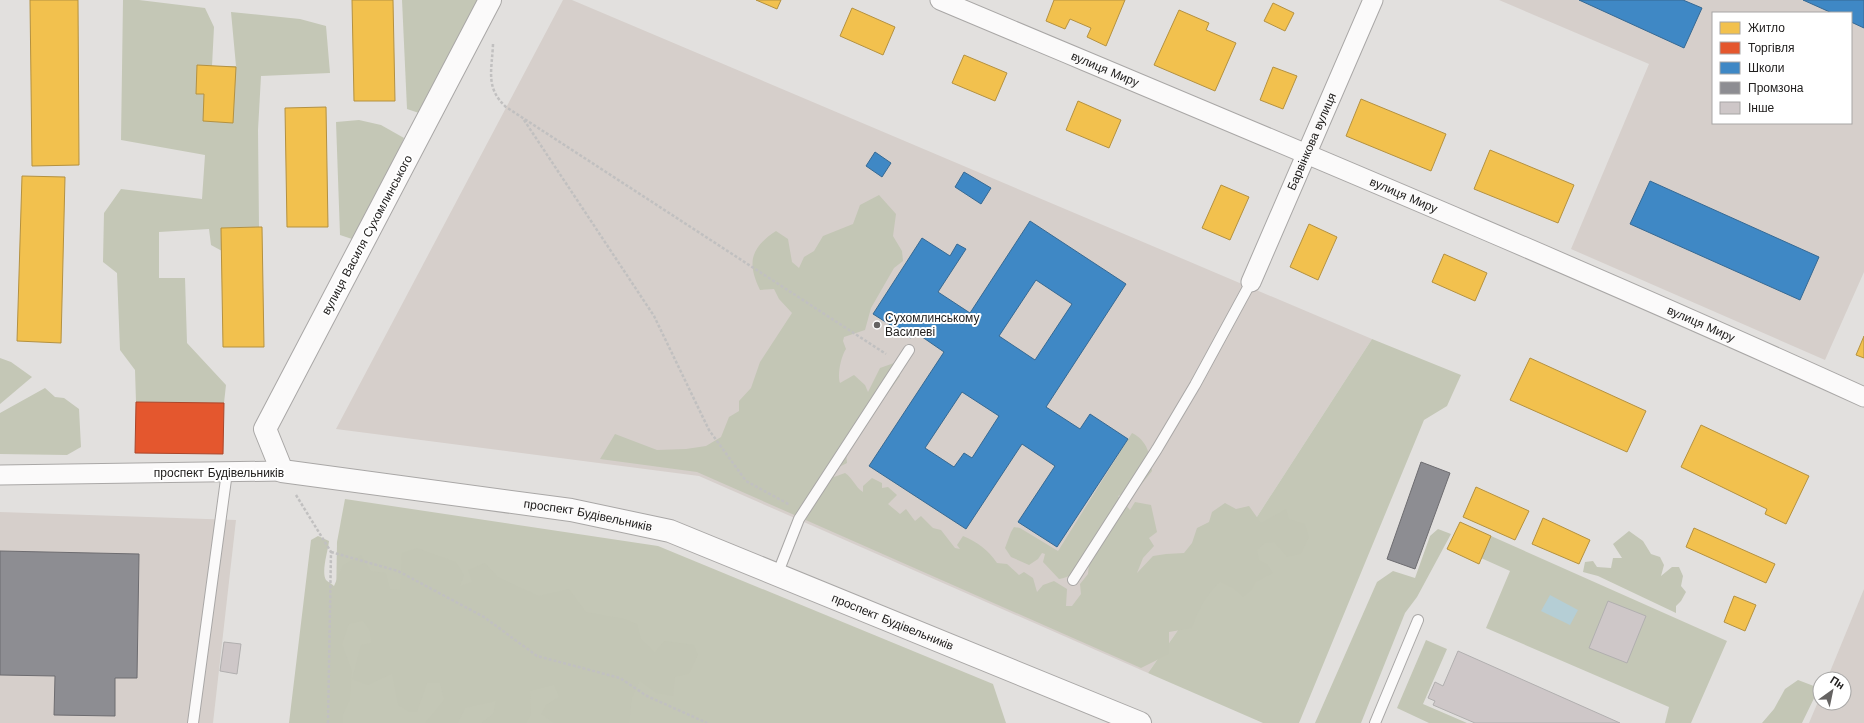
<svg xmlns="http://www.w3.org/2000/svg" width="1864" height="723" font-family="'Work Sans',sans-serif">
	<rect width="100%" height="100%" fill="#e2e0de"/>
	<g fill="#d6cfcb" fill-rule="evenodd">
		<path d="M563,0H572L1372,339L1253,523L1148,673L699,476L336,429Z"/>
		<path d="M1499,0H1864V272L1825,360L1571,249L1649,64ZM1713,13H1851V123H1713Z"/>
		<path d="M0,512L236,520L213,723H0Z"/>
		<path d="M1864,589V723H1809L1820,697V703H1844V679H1827Z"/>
	</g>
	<g fill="#c4c7b6">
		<path d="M123,0H139L205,8L214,27L212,66H236L231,12L300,19L326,26L330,73L261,76L258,130L259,227L222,228V251L211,245L209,229L159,232V278H185L187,343L226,385L224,403L136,402L135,370L120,350L117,273L103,262L104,213L121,189L202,199L205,155L121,140Z"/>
		<path d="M402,0H483L422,114L407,109Z"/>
		<path d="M359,120L381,125L404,138L375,202L352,239L340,235L336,122Z"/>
		<path d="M1372,339L1461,375L1447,406L1424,420L1299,723H1263L1148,673L1253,523Z"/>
		<path d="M0,358L11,362L32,377L0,404Z"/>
		<path d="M45,388L55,397L64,398L79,409L81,447L67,455L0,454V413Z"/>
		<path d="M345,499L658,546L993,684L1006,723H334L337,542Z"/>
		<path d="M1491,536L1727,641L1691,723H1665L1669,707L1486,628L1510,571L1481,558Z"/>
	</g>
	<g fill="#c3c6b5">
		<path d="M879,195L896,214L893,236L902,251L903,261L894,268L871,308L865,330L844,337L843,341L846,349C841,356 837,375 840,383L854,375L865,385L868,392L880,368L894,363L900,376L858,434L846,453L847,463L835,469L834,477L845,473C853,478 855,487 863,492V486L872,478L882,483V488L888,487L897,495L888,504L900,514L906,509L915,521L921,516L933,528L941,530L955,548L960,549L957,545L963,536C979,543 987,549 997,563L1007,564L1019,575L1024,572L1033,578L1037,592L1043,585L1054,581L1067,589L1066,606H1072L1081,594L1080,584L1088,574L1089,564C1079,569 1069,578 1059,579L1043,562L1045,554L1042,553L1038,559L1029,565L1011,557L1005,548L1011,532L1014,527L1020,528L1058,551L1132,433C1148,441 1150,455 1152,471L1136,491L1118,496L1130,510L1135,502L1151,505L1157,532L1149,538L1154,546L1143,558L1137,573L1153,556L1166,554L1184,553L1192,543L1197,528L1209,522L1212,512L1225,503L1236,509L1249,506L1261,523L1286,509L1289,519L1305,524L1309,537L1301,554L1287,557L1274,542L1265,543L1257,550L1259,560L1267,564L1273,573L1256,582L1252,590L1243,597L1234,589L1220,582C1207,593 1197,612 1192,628L1169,632V654L1141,668L697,472L600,459L615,434L657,450L686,449L706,446L721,437L729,417L739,411V401L751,388L760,362L792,313L779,299L774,289L760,290C747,263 750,248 776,231L788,239L792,262L799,268L804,257L814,251L823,236L853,224L860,205Z"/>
		<path d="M1438,529L1451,534L1417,597L1405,613L1361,723H1315L1377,582L1393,571L1415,578L1430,536Z"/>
		<path d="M1629,531L1643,541L1651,554L1660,557L1664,565L1661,576L1672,567H1679L1683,576L1681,586L1686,592L1681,601L1676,606V613L1598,576L1583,572L1585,562L1593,561L1597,567L1611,568L1613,558H1622L1613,544Z"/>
		<path d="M318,536L329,541C328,551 321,572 326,580C328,582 332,584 334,586L343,565L361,555L371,571L386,573L390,589L400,590L402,553L417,548L456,562L464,575L460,586L472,582L468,570L485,563L498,577L539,596L569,589L586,612L625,619L637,624L641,639L655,652L664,641L694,645L698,655L689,674L675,677L673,696L656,693L640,681L632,698L629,723H554L541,714L546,705L559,697L554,685L530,691L531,715L526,723H481L493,714L496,701L465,708L458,723H425L444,700L440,683H427L417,712H409L398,705L392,674L368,685L352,679L361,645L371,643L370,631L363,621L349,624L342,644L352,671L350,699L343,715V723H289L311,540Z"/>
		<path d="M1426,640L1447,649L1423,704L1467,723H1429L1397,708Z"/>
		<path d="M1798,680L1819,688L1802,723H1762L1774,709L1785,689Z"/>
	</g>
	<path fill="#b5ced5" d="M1550,595L1578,610L1570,625L1541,611Z"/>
	<g fill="#f2c14e" stroke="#b49140">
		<path d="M30,0H78L79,165L32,166Z"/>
		<path d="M352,0H393L395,101H354Z"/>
		<path d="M756,0H781L777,9Z"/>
		<path d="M1054,0H1125L1106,46L1087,37L1091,28L1070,19L1065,29L1046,21Z"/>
		<path d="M1273,3L1294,13L1285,31L1264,21Z"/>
		<path d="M852,8L895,27L883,55L840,36Z"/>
		<path d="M1179,10L1209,23L1206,30L1236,43L1215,91L1154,65Z"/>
		<path d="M964,55L1007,73L995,101L952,83Z"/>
		<path d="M197,65L236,67L233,123L203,121L204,94H196Z"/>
		<path d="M1273,67L1297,76L1283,109L1260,100Z"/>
		<path d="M1361,99L1446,134L1431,171L1346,136Z"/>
		<path d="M1078,101L1121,120L1109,148L1066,130Z"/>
		<path d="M326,107L328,227H287L285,108Z"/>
		<path d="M1490,150L1574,185L1558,223L1474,189Z"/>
		<path d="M22,176L65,177L61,343L17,341Z"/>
		<path d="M1221,185L1249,197L1230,240L1202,228Z"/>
		<path d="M1309,224L1337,237L1318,280L1290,267Z"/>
		<path d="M259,227H262L264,347H223L221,228Z"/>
		<path d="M1444,254L1487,273L1475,301L1432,282Z"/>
		<path d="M1864,336V358L1856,355Z"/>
		<path d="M1530,358L1646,411L1627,452L1510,400Z"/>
		<path d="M1701,425L1809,476L1786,524L1765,514L1767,509L1681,467Z"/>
		<path d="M1476,487L1529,511L1515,540L1463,517Z"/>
		<path d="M1543,518L1590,540L1579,564L1532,544Z"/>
		<path d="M1460,522L1491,536L1479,564L1447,549Z"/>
		<path d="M1694,528L1775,564L1766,583L1686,547Z"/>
		<path d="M1734,596L1756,605L1745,631L1724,622Z"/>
	</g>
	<path fill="#e4572e" stroke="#aa462a" d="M136,402L224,403L223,454L135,453Z"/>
	<g fill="#3f88c5" stroke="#366993" fill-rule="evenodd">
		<path d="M1579,0H1683L1702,8L1684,48Z"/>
		<path d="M1803,0H1864V28L1851,22V13H1832Z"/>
		<path d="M875,152L891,163L882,177L866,166Z"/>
		<path d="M964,172L991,188L981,204L955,187Z"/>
		<path d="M1650,181L1819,257L1800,300L1630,224Z"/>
		<path d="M1030,221L1126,284L1046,407L1080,429L1090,414L1128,439L1057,547L1018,522L1055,466L1022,444L966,529L869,466L944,352L915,332L911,338L873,314L922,238L950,256L957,244L966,249L938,292L970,313ZM1036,280L1072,304L1035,360L999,336ZM962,392L999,416L972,458L964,453L954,467L925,448Z"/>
	</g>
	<g fill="#8d8d92" stroke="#6d6c70">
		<path d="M1421,462L1450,473L1415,569L1387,559Z"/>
		<path d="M0,551L139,554L137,678H115V716L54,715L55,676L0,675Z"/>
	</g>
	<g fill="#cec7c8" stroke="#b1afaf">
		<path d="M1608,601L1646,616L1627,663L1589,648Z"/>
		<path d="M224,642L241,644L237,674L220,671Z"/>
		<path d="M1458,651L1620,723H1475L1433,705L1435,701L1428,698L1435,682L1443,686Z"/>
	</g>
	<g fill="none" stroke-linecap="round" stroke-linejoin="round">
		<defs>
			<g id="lane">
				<path d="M777,575L799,519L909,350"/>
				<path d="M1073,580L1157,449L1195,385L1251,282"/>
				<path d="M193,723L227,472"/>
				<path d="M1375,723L1418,620"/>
			</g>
			<g id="street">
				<path id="s1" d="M940,0C1249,130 1559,258 1864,397"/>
				<path id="s2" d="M1251,282L1373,0"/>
				<path d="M0,475L282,471"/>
			</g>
			<g id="secondary">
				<path id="s3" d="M490,0L265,429L282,471L571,510L670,531L1140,723"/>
			</g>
		</defs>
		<use href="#lane" stroke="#a9a7a6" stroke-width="12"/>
		<use href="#street" stroke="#a9a7a6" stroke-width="21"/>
		<use href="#secondary" stroke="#a9a7a6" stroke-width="24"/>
		<g stroke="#c1c0c0" stroke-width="2.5" stroke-dasharray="3 2" stroke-linecap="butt">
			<path d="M493,44C492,70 485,88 506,107L886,354"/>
			<path d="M524,120L654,316L709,430L746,481L790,505"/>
			<path d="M296,495L331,552L328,723"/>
			<path d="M331,552L398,571L484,617L537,656L620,678L647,696L707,723"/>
		</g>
		<use href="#lane" stroke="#fbfafa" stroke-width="10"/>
		<use href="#street" stroke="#fbfafa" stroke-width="19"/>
		<use href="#secondary" stroke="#fbfafa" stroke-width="22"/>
	</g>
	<circle fill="#656362" stroke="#fff" stroke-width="1.5" cx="877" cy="325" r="4"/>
	<g text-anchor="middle" stroke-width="4" stroke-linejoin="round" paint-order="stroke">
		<g font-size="12" fill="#22201f" stroke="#fff">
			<text dy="4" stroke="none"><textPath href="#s1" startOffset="179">вулиця Миру</textPath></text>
			<text dy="4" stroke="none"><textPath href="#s2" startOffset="153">Барвінкова вулиця</textPath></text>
			<text dy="4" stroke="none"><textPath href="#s1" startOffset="503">вулиця Миру</textPath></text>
			<text transform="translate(367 235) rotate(-62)" y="4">вулиця Василя Сухомлинського</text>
			<text dy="4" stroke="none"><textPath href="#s1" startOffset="827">вулиця Миру</textPath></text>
			<text x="219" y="477">проспект Будівельників</text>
			<text dy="4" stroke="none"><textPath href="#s3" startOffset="839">проспект Будівельників</textPath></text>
			<text dy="4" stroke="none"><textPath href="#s3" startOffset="1163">проспект Будівельників</textPath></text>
		</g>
		<g font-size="12" fill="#22201f" stroke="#fff" text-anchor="start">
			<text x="885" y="322">Сухомлинському<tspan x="885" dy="14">Василеві</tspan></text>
		</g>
	</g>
	<rect x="1712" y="12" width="140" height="112" fill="#ffffff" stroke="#a7a6a5"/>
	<rect x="1720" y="22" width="20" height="12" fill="#f2c14e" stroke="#a7a6a5"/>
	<text x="1748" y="32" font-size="12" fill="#22201f">Житло</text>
	<rect x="1720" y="42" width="20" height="12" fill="#e4572e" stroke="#a7a6a5"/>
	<text x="1748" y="52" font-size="12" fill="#22201f">Торгівля</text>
	<rect x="1720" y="62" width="20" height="12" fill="#3f88c5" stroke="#a7a6a5"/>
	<text x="1748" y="72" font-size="12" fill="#22201f">Школи</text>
	<rect x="1720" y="82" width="20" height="12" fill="#8d8d92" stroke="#a7a6a5"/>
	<text x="1748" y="92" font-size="12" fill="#22201f">Промзона</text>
	<rect x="1720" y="102" width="20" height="12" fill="#cec7c8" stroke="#a7a6a5"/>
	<text x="1748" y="112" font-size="12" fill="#22201f">Інше</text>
	<g transform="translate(1832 691) rotate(33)"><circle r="19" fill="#ffffff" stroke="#a7a6a5"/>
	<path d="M0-3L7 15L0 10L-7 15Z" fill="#656362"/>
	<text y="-6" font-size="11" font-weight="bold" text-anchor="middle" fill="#22201f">Пн</text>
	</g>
</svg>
